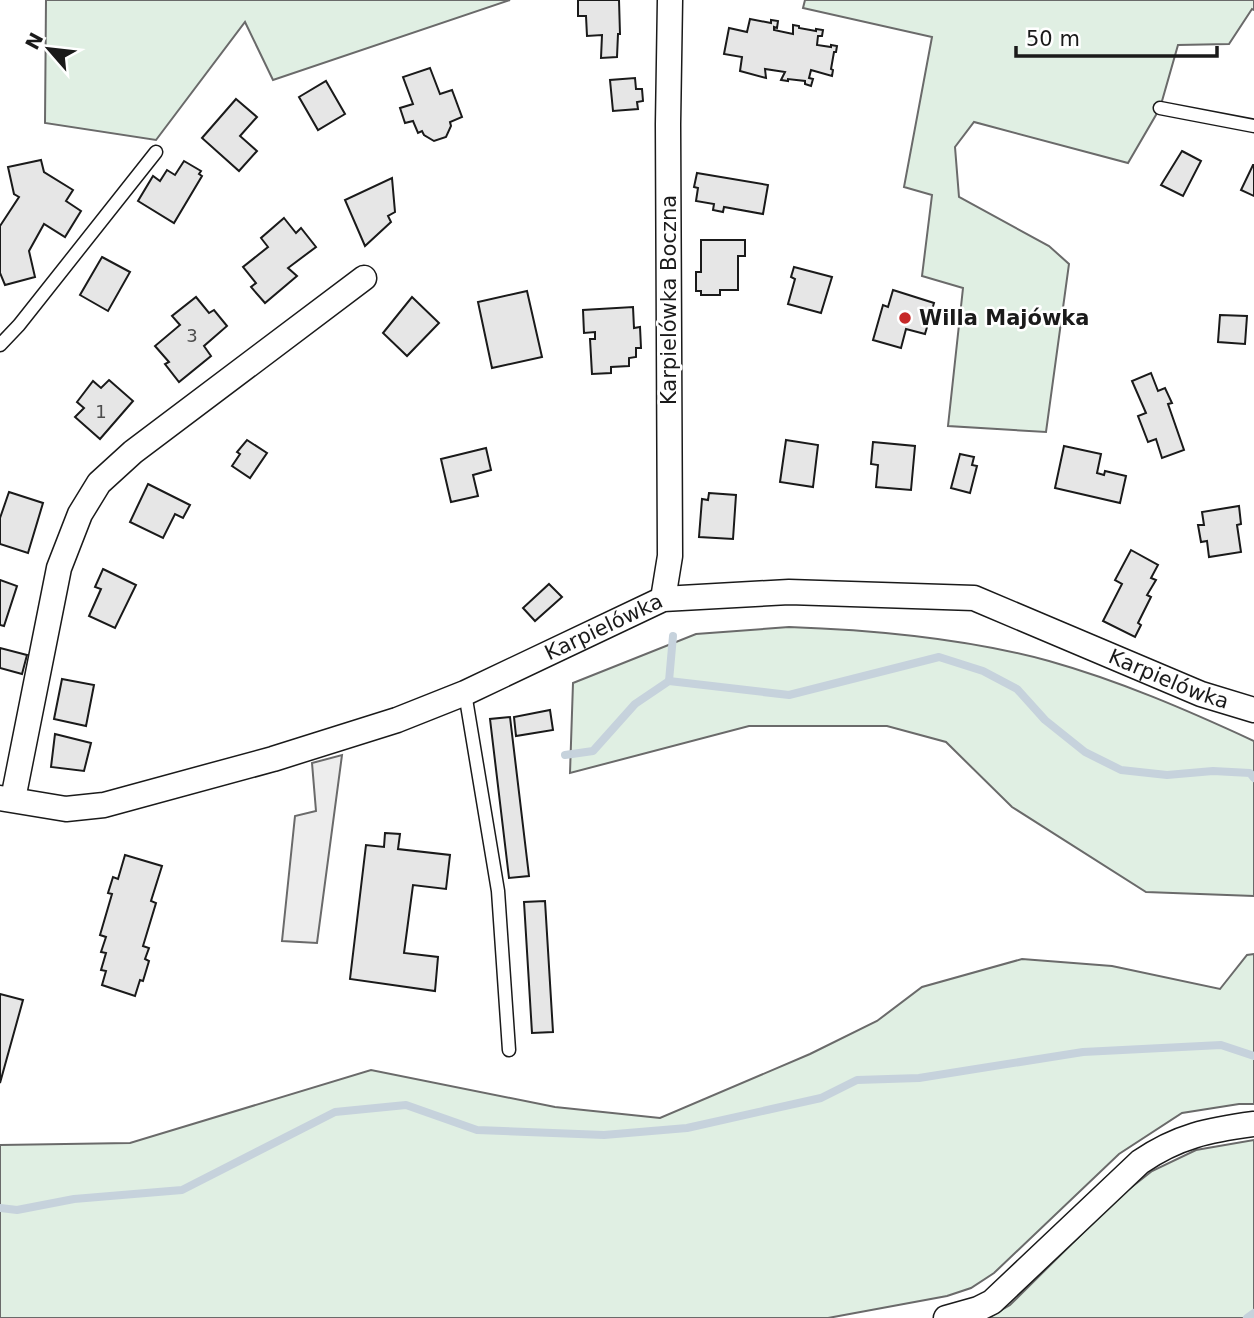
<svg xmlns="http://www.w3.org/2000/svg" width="1254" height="1318" font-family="'DejaVu Sans',sans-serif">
	<rect width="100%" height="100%" fill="#fff"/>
	<g fill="#e0efe3" stroke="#6a6a6a" stroke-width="2">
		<path d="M46,0H510L273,80L245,22L156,140L45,123Z"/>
		<path d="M805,0H1254V10L1252,9L1229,44L1178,45L1160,108L1128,163L974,122L955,147L959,197L1049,246L1069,264L1046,432L948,426L963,288L922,276L932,195L904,187L932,37L803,8Z"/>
		<path d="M789,627C876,630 965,638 1049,661C1120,681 1187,710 1254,741V896L1146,892L1012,807L946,742L887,726H749L570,773L573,683L696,634Z"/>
		<path d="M1254,954V1104H1239L1182,1113L1119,1154L994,1273L971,1288L947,1296L828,1318H0V1145L130,1143L371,1070L555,1107L660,1118L810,1054L877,1021L922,987L1022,959L1112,966L1220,989L1247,955Z"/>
		<path d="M1254,1140V1318H988L1010,1305L1119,1197L1152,1171L1196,1150Z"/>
	</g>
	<path fill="#ededed" stroke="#6a6a6a" stroke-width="2" d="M342,755L317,943L282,941L295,816L316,811L312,763Z"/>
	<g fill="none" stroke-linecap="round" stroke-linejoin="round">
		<g stroke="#c6d2dc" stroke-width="8">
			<path d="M669,681L673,636"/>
			<path d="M565,755L593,751L635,704L669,681L789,695L939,657L983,671L1017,689L1045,720L1085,752L1121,770L1167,775L1213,771L1250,773L1254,778"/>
			<path d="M0,1208L17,1210L74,1199L182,1190L335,1112L406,1105L477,1130L604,1135L687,1128L821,1098L857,1080L919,1078L1083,1052L1221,1045L1254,1056"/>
			<path d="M1247,1318L1254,1313"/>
		</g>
	</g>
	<g fill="#e6e6e6" stroke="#1a1a1a" stroke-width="2">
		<path d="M578,0H619L620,34H618L617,57L601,58L602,35L587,36L586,16H578Z"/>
		<path d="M750,19L771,23V20L778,21L777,28L774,27V30L793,34V25L799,26V28L816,31V29L823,30L822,36H818L817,45L831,47V45L837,46L836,52H834L831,69L833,70L832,76L811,70L809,78L813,79L811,86L805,84V81L788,79V81L781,80L785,72L765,69L766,78L740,71L742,57L724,54L729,28L747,32Z"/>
		<path d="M430,68L440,94L452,90L462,117L450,122L451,126L446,137L434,141L424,135L422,131L418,133L413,121L405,123L400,108L413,104L403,77Z"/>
		<path d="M635,78L636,89H642L643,101L637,102L638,109L613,111L610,80Z"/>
		<path d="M326,81L345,114L318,130L299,97Z"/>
		<path d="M236,99L257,117L240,136L257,151L239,171L202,138Z"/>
		<path d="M1182,151L1201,161L1183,196L1161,185Z"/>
		<path d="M41,160L44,172L73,190L66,201L81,211L65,237L44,224L29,251L35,277L5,285L0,273V226L19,197L14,194L8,167Z"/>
		<path d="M184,161L201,171L199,174L202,176L174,223L138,201L153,176L160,181L167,170L175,175Z"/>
		<path d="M1253,165H1254V196L1241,190Z"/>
		<path d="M697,173L768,185L763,214L724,207L723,212L713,210L714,204L696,201L698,188L694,187Z"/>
		<path d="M392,178L395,212L388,216L391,222L365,246L345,200Z"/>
		<path d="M284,218L296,233L301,228L316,247L288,268L297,276L265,303L251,287L256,283L243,267L268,247L261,238Z"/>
		<path d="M701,240H745V256H738V290H720V295H701V291H696V272H701Z"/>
		<path d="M102,257L130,272L108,311L80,295Z"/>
		<path d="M794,267L832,277L821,313L788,304L795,279L791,277Z"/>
		<path d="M893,290L934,303L925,334L906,329L901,348L873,340L883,305L888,307Z"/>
		<path d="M527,291L542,357L492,368L478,302Z"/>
		<path d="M196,297L209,313L214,310L227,326L204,346L211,356L179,382L165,364L169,362L155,346L180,325L172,316Z"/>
		<path d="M412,297L439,323L407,356L383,333Z"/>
		<path d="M633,307L634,328L640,327L641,348H636V357L629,358V366L611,367V373L592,374L590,339H595V332L584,333L583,310Z"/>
		<path d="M1220,315L1247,316L1245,344L1218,342Z"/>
		<path d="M1151,373L1158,391L1165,388L1172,403L1168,404L1184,450L1162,458L1156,439L1148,442L1138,416L1146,413L1132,381Z"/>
		<path d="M109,380L133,401L100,439L75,417L84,408L77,402L93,381L101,388Z"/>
		<path d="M247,440L267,453L250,478L232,466L240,454L237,452Z"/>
		<path d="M786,440L818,445L813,487L780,482Z"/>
		<path d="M873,442L915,446L911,490L876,487L878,465L871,464Z"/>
		<path d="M1064,446L1101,454L1097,473L1104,475L1105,471L1126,476L1120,503L1055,488Z"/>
		<path d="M486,448L491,470L473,475L478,496L451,502L441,459Z"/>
		<path d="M960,454L974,457L972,465L977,466L970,493L951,488Z"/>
		<path d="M148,484L190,505L183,518L175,514L163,538L130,522Z"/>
		<path d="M9,492L43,503L28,553L0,544V518Z"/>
		<path d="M709,493L736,495L733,539L699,537L702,499L708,500Z"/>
		<path d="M1239,506L1241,524L1237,525L1241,552L1209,557L1207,541L1201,542L1198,525H1204L1202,512Z"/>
		<path d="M1131,550L1158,565L1151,578L1156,580L1147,595L1151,597L1138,623L1141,625L1135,637L1103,621L1122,584L1115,580Z"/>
		<path d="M103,569L136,585L115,628L89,616L101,589L95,587Z"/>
		<path d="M0,580L17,586L4,626L0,625Z"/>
		<path d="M549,584L562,597L535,621L523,608Z"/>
		<path d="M0,648L27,655L22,674L0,668Z"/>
		<path d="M62,679L94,685L86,726L54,719Z"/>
		<path d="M550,710L553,730L516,736L514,717Z"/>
		<path d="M510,717L529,876L509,878L490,719Z"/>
		<path d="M55,734L91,743L84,771L51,767Z"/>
		<path d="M385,833L400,834L398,849L450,855L446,889L413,885L404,953L438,957L435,991L350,979L366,845L384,847Z"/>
		<path d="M125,855L162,866L151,901L156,903L143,946L149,948L145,959L149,961L143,981L140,980L135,996L102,985L106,971L101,970L106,953L101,952L106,937L100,935L112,894L108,893L113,877L118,879Z"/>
		<path d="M545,901L553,1032L532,1033L524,902Z"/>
		<path d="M0,994L23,1000L0,1083Z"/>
	</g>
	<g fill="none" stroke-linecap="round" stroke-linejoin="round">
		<defs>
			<g id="lane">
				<path d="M1160,108L1254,126"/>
				<path d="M0,345L19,325L156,152"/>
				<path d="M465,693L498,891L509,1050"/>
			</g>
			<g id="street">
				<path d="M663,599L670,556L668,124L670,0"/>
				<path id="s1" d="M0,798L66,809L104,805L273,759L397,720L465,693L663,599L789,592L974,598L1201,694L1254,710"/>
				<path d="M13,799L59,568L80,514L99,483L133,452L364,278"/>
				<path d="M946,1318L978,1309L992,1302L1140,1162C1178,1136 1209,1130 1254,1124"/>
			</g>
		</defs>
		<use href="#lane" stroke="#1a1a1a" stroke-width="15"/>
		<use href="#street" stroke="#1a1a1a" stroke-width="27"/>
		<use href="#lane" stroke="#fff" stroke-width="12"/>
		<use href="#street" stroke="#fff" stroke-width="24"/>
	</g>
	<circle fill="#c62828" stroke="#fff" stroke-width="2.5" cx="905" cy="318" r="7"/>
	<g text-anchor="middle" stroke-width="5" stroke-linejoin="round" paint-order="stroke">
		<g font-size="18" fill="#4d4d4d">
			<text x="192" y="342">3</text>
			<text x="101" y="418">1</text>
		</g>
		<g font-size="21" fill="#1a1a1a" stroke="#fff">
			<text transform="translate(669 300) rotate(-90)" y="7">Karpielówka Boczna</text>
			<text dy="7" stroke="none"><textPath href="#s1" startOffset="637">Karpielówka</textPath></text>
			<text dy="7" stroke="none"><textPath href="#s1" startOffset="1225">Karpielówka</textPath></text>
		</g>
		<g font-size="21" font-weight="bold" fill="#1a1a1a" stroke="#fff" text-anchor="start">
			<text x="919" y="325">Willa Majówka</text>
		</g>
	</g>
	<g transform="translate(49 49) rotate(298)" stroke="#ffffff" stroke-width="5" paint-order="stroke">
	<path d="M0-5L12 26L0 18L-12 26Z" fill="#1a1a1a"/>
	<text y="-10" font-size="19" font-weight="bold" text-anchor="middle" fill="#1a1a1a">N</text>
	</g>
	<path d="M1016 46v10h201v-10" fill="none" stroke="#1a1a1a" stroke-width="3.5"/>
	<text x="1026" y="46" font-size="21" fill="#1a1a1a" stroke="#ffffff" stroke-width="5" paint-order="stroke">50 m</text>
</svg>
